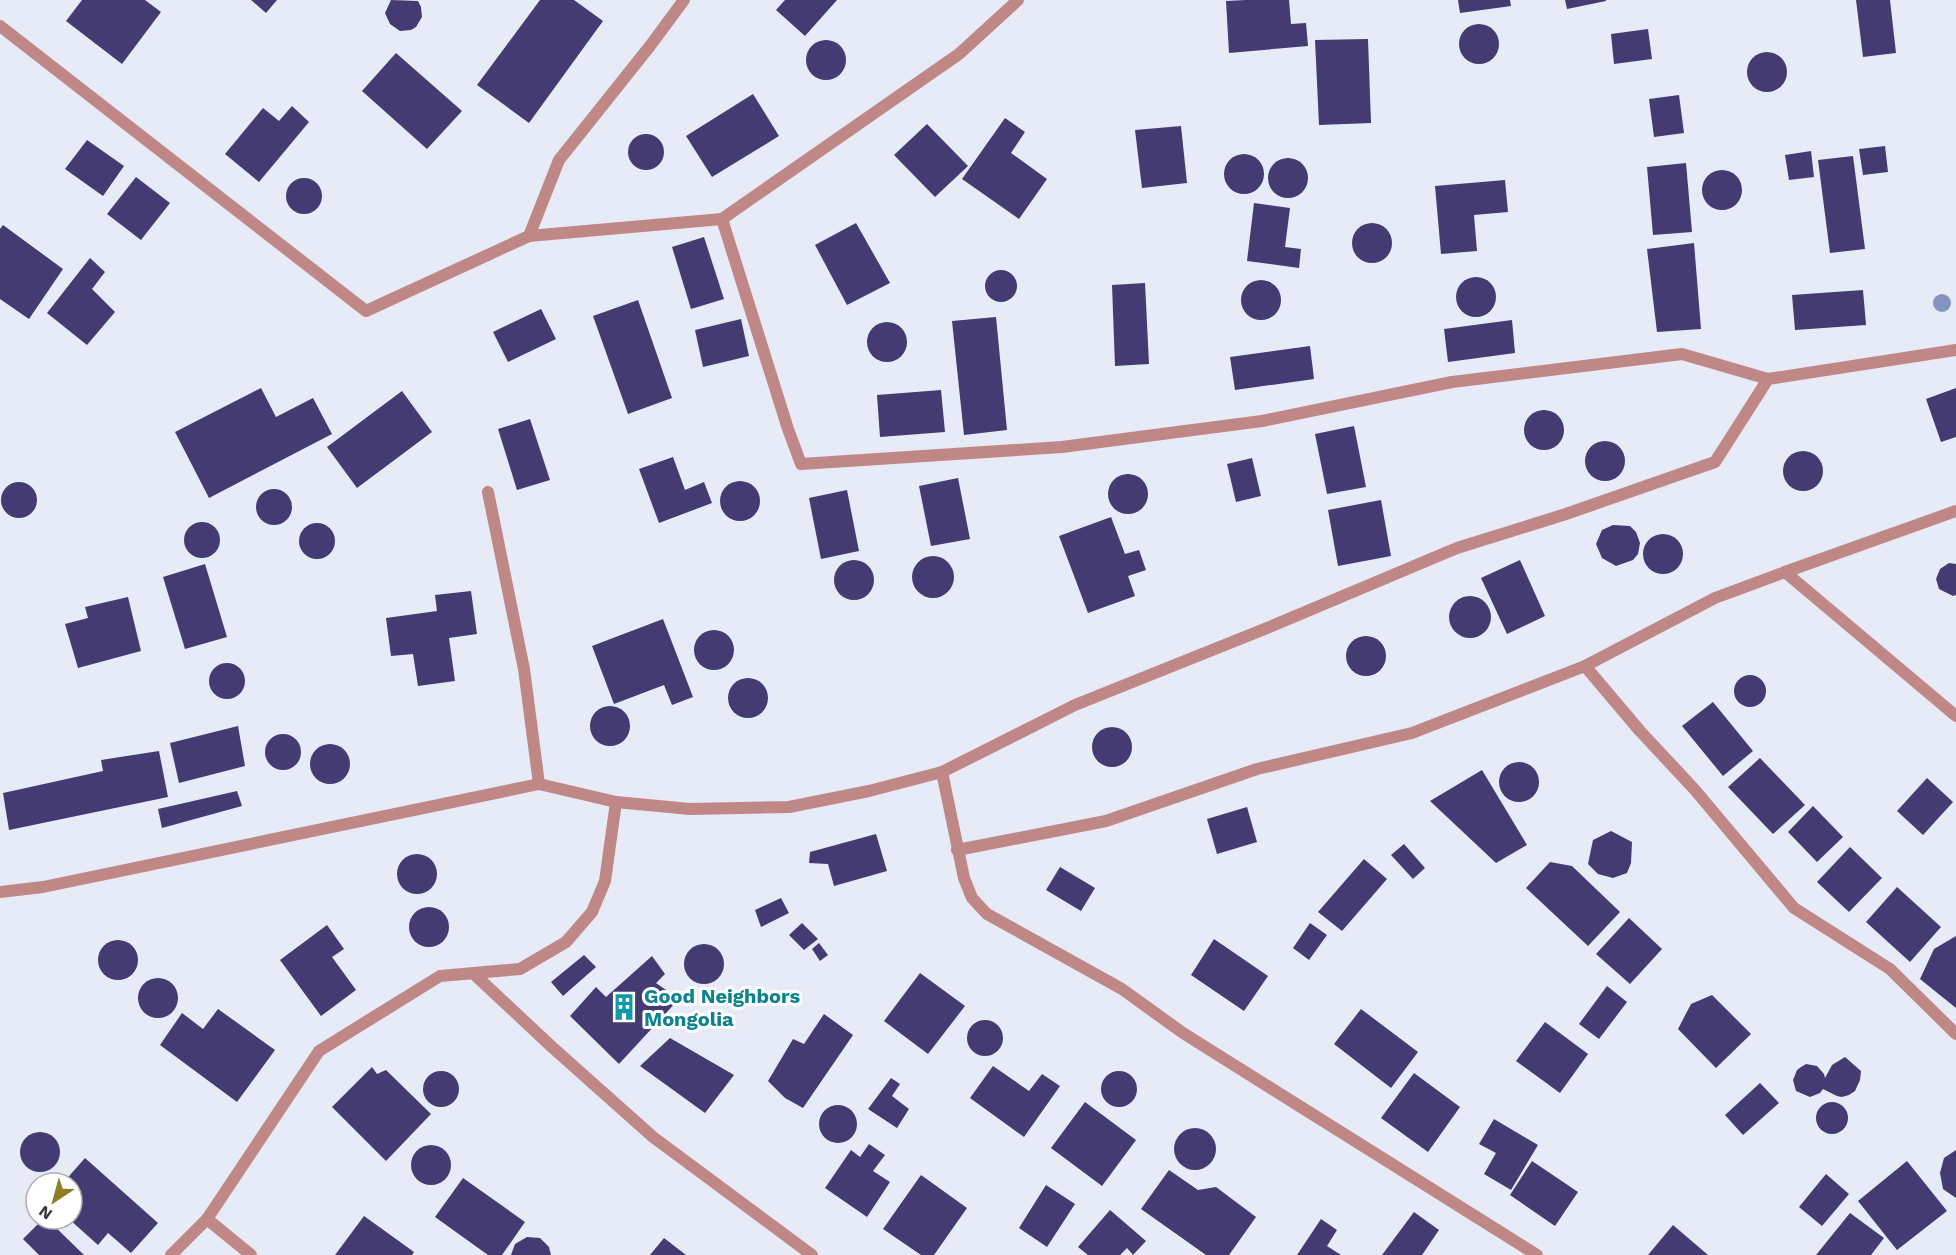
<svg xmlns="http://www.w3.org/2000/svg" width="1956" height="1255" font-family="'Work Sans',sans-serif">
	<rect width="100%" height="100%" fill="#e7ebf7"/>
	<g fill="#433b72">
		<path d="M82,0H145L161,12L122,64L66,21Z"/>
		<path d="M251,0H277L266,13Z"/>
		<path d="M391,0L418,1L421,7L422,17L416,27L411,30L400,31L390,24L385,13Z"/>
		<path d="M540,0H574L603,21L529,123L477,85Z"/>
		<path d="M785,0H837L805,36L776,10Z"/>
		<path d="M1246,0H1289L1291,24L1306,23L1308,46L1229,53L1226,1Z"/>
		<path d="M1458,0H1510L1511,6L1460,13Z"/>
		<path d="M1565,0H1606V1L1567,9Z"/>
		<path d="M1856,0H1890L1896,53L1863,57Z"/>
		<circle cx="1479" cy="44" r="20"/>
		<path d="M1648,29L1652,59L1614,64L1611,34Z"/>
		<path d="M1368,39L1371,123L1319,125L1315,40Z"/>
		<circle cx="826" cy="60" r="20"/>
		<circle cx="1767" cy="72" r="20"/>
		<path d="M396,53L462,111L427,149L362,91Z"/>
		<path d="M753,94L779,136L712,177L686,136Z"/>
		<path d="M1679,95L1684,133L1654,137L1649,99Z"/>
		<path d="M292,106L309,122L259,182L225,154L263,108L279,121Z"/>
		<path d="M1005,118L1025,132L1011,153L1047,179L1019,219L962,179Z"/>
		<path d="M927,124L968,166L935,197L894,155Z"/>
		<path d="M1181,126L1187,183L1142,188L1135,130Z"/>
		<circle cx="646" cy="152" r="18"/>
		<path d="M87,140L124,166L103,196L65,169Z"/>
		<path d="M1885,146L1888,172L1863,175L1859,149Z"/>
		<path d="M1811,151L1814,177L1789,180L1785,155Z"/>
		<circle cx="1244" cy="174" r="20"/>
		<path d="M1853,156L1865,249L1830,253L1818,160Z"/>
		<circle cx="1288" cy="178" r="20"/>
		<path d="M1686,163L1692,232L1653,235L1647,167Z"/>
		<circle cx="1722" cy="190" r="20"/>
		<path d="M136,177L170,203L141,240L107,214Z"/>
		<circle cx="304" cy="196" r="18"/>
		<path d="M1505,180L1508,212L1474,215L1477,251L1441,254L1435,186Z"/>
		<path d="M1254,203L1290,208L1285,247L1301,249L1299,268L1247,261Z"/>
		<circle cx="1372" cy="243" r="20"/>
		<path d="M856,223L890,283L847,305L815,245Z"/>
		<path d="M3,225L63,269L29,319L0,299V229Z"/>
		<path d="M704,237L724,299L691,309L672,247Z"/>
		<path d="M1694,243L1701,329L1657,332L1647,249Z"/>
		<path d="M90,258L105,272L92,289L115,312L87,345L47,313Z"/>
		<circle cx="1001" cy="286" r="16"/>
		<circle cx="1476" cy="297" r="20"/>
		<circle cx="1261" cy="300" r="20"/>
		<path d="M1145,283L1149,364L1115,366L1112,285Z"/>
		<path d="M1863,290L1866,325L1795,330L1792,295Z"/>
		<path d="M638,300L672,398L628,414L593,316Z"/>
		<path d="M541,309L556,339L508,362L493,332Z"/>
		<path d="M996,317L1007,430L964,435L952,321Z"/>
		<path d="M741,319L749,356L703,367L695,330Z"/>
		<path d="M1512,320L1515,353L1448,362L1444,329Z"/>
		<circle cx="887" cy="342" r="20"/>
		<path d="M1310,346L1314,379L1235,390L1230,357Z"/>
		<path d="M261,388L276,417L313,398L332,434L209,498L175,432Z"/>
		<path d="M1956,388V437L1941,442L1926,399Z"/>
		<path d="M941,390L945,432L880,437L877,395Z"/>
		<path d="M402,391L432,432L357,488L327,447Z"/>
		<circle cx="1544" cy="430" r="20"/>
		<path d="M530,419L550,480L517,490L498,429Z"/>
		<path d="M1354,426L1366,487L1327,494L1315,434Z"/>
		<circle cx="1605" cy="461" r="20"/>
		<circle cx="1803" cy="471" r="20"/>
		<path d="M673,457L685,490L704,482L712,503L659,523L639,469Z"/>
		<path d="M1252,458L1261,496L1236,502L1227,464Z"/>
		<circle cx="1128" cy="494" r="20"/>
		<path d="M958,478L970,539L931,546L919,486Z"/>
		<circle cx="740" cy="501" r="20"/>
		<circle cx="19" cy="500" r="18"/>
		<circle cx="274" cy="507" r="18"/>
		<path d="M847,490L859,551L821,559L809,498Z"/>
		<path d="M1381,500L1391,556L1338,566L1328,510Z"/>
		<path d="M1111,517L1125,554L1139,550L1146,570L1128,576L1135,596L1088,613L1059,536Z"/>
		<circle cx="202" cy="540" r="18"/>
		<circle cx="317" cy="541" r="18"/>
		<path d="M1613,525L1630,526L1636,532L1640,543L1638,554L1633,560L1616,566L1602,558L1596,544L1602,530Z"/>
		<circle cx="1663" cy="554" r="20"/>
		<circle cx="933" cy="577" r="21"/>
		<circle cx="854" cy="580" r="20"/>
		<path d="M1520,560L1545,616L1507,634L1481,578Z"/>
		<path d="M1949,563L1956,564V595L1953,596L1939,589L1936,579L1940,569Z"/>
		<path d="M205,564L227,637L185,649L163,577Z"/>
		<path d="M471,591L477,634L449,638L455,681L418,686L413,654L391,656L386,618L437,611L435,595Z"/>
		<circle cx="1470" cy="617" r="21"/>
		<path d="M128,597L141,651L78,668L65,624L88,618L85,607Z"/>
		<path d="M663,619L693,697L672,705L664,685L614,704L592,646Z"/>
		<circle cx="714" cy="650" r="20"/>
		<circle cx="1366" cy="656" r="20"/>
		<circle cx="227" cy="681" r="18"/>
		<circle cx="1750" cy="691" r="16"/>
		<circle cx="748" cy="698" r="20"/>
		<path d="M1713,702L1753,751L1723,776L1682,726Z"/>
		<circle cx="610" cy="726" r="20"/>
		<path d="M238,726L245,766L179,783L170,743Z"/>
		<circle cx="1112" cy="747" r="20"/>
		<circle cx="283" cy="752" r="18"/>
		<circle cx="330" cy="764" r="20"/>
		<path d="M159,751L168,797L9,830L3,793L103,771L101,760Z"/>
		<path d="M1760,758L1805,805L1773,834L1728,787Z"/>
		<circle cx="1519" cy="782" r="20"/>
		<path d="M1482,770L1527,845L1496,863L1430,801Z"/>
		<path d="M1927,778L1953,802L1923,835L1897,811Z"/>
		<path d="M237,791L242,806L162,828L158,809Z"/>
		<path d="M1813,806L1843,837L1817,862L1788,832Z"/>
		<path d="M1247,807L1257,842L1217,854L1207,819Z"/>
		<path d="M1611,831L1632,842L1631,863L1627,873L1613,878L1598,874L1588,864L1593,840Z"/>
		<path d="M876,834L887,871L834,886L828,864L809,863L810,852Z"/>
		<path d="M1404,844L1425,868L1413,879L1391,855Z"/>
		<path d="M1850,847L1882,878L1849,912L1817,882Z"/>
		<circle cx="417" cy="874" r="20"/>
		<path d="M1364,859L1387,879L1342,931L1318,912Z"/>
		<path d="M1550,862L1572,866L1620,912L1588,946L1526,888Z"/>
		<path d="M1060,867L1095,888L1081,911L1046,890Z"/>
		<path d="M1897,887L1941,927L1910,962L1866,922Z"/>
		<path d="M781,898L789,913L761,927L755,910Z"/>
		<circle cx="429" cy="927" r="20"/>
		<path d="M1629,918L1662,949L1630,984L1596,954Z"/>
		<path d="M802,923L818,939L804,950L789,935Z"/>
		<path d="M1310,923L1327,935L1309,960L1293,948Z"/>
		<path d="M327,925L344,949L332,957L356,990L321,1016L280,960Z"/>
		<path d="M1956,936V1008L1920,979L1934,949Z"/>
		<path d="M1214,939L1268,976L1244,1011L1191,975Z"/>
		<circle cx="118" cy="960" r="20"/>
		<path d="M819,943L828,955L820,961L812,949Z"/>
		<circle cx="704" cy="964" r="20"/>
		<path d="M584,955L596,967L563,996L551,982Z"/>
		<path d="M652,956L665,974L656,983L679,999L619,1064L570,1016L596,987L606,997Z"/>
		<path d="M920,973L965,1006L928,1054L884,1021Z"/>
		<circle cx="158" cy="998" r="20"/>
		<path d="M1607,986L1627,1002L1599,1039L1579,1024Z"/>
		<path d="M1712,995L1751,1034L1716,1068L1678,1029L1691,1004Z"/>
		<path d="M218,1009L275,1050L237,1102L160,1045L182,1013L203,1029Z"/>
		<path d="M1361,1009L1418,1052L1391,1088L1334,1044Z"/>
		<path d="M824,1014L853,1035L803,1108L785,1098L768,1081L793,1039L804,1044Z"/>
		<circle cx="985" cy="1038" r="18"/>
		<path d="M1545,1022L1588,1054L1560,1093L1516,1061Z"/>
		<path d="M670,1038L734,1075L705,1113L640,1066Z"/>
		<path d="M1845,1057L1861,1071L1860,1080L1855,1091L1849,1095L1842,1097L1837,1096L1823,1089L1820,1093L1810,1097L1796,1091L1793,1080L1797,1070L1801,1067L1806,1064L1817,1066L1824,1074L1825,1078L1832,1065Z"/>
		<path d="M993,1066L1029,1091L1042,1074L1060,1086L1024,1137L970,1098Z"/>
		<path d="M372,1067L377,1074L386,1070L431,1114L386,1161L332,1107Z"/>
		<circle cx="1119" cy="1089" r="18"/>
		<circle cx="441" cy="1089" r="18"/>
		<path d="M1414,1073L1460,1107L1428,1152L1381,1118Z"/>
		<path d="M891,1078L900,1084L892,1096L909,1109L897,1128L868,1109Z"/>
		<path d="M1760,1083L1779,1103L1743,1135L1725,1115Z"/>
		<circle cx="1832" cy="1118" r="16"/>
		<path d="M1085,1102L1136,1140L1102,1186L1051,1148Z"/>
		<circle cx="838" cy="1124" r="19"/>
		<path d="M1494,1119L1538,1145L1511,1190L1484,1174L1496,1153L1479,1144Z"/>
		<circle cx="1195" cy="1149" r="21"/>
		<circle cx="40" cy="1152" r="20"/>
		<path d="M869,1144L885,1155L873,1171L890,1182L867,1217L825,1188L851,1150L860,1157Z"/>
		<circle cx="431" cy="1165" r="20"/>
		<path d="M1956,1150V1198L1943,1189L1940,1173L1944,1158Z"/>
		<path d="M85,1158L158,1223L131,1253L108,1233L98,1245L69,1219H72V1183H63Z"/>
		<path d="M1532,1161L1578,1192L1555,1226L1510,1195Z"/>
		<path d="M1907,1161L1947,1211L1897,1250L1858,1201Z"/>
		<path d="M1169,1170L1198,1190L1216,1187L1256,1217L1229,1255H1206L1141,1209Z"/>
		<path d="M1826,1174L1849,1194L1822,1226L1799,1207Z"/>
		<path d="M921,1175L967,1208L934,1255H921L883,1229Z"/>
		<path d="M463,1178L525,1222L502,1255H488L435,1217Z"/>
		<path d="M1046,1185L1075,1204L1047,1247L1019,1228Z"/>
		<path d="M1110,1210L1146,1241L1133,1255L1127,1248L1120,1255H1088L1078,1247Z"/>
		<path d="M1414,1212L1439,1230L1422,1255H1382Z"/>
		<path d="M1850,1213L1884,1238L1871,1255H1816Z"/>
		<path d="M364,1216L414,1252L412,1255H335Z"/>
		<path d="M43,1219H47L84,1255H39L23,1239Z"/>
		<path d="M1321,1219L1337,1230L1327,1246L1341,1255H1297Z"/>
		<path d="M1673,1225L1708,1255H1648Z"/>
		<path d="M527,1237L540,1238L549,1247L551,1255H511L515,1244Z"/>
		<path d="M664,1238L686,1255H650Z"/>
	</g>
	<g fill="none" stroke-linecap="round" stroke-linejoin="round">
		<g stroke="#bf8886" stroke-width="12">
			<path d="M0,26L366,311L529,236L722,219L959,54L1018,0"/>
			<path d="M722,219L788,429L801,464L1062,447L1262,421L1452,382L1682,354L1768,379"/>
			<path d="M529,236L559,160L650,46L684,0"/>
			<path d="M488,492L524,669L539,784"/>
			<path d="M1785,572L1956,511"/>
			<path d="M1585,666L1640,731L1695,790L1794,908L1890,969L1956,1034"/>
			<path d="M957,850L1106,821L1257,769L1412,733L1585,666L1715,598L1785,572L1956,716"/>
			<path d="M0,892L43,887L539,784L616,802L690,809L789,807L869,791L942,772"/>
			<path d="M474,974L552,1047L653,1137L812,1255"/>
			<path d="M207,1219L251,1255"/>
			<path d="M171,1255L207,1219L319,1051L440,976L520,969L566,942L592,912L605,881L616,802"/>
			<path d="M1537,1255L1183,1033L1122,989L987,914L972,898L964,878L942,772L1075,705L1272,626L1457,548L1566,514L1715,462L1768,379L1956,350"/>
		</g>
	</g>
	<circle fill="#8593c1" cx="1942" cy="303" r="9"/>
	<defs>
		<symbol id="building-bare" viewBox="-9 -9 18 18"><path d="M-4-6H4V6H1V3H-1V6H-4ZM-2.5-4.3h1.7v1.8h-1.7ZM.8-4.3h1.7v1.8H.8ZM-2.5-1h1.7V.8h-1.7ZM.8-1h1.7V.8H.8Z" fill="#0f9aa8" stroke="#fff" stroke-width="2.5" paint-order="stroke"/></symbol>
	</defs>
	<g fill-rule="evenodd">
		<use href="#building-bare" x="605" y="988" width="38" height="38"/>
	</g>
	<g text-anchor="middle" stroke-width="6" stroke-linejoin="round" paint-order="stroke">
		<g font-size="20" font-weight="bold" fill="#0d838f" stroke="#fff" text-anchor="start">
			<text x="644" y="1003">Good Neighbors<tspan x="644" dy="23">Mongolia</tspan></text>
		</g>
	</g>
	<g transform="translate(54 1201) rotate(216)"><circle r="28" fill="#ffffff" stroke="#afafb1" stroke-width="1.5"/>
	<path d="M0-4.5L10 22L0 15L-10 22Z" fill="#8f7d24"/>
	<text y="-9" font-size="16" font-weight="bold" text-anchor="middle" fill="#36383d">N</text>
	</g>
</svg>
